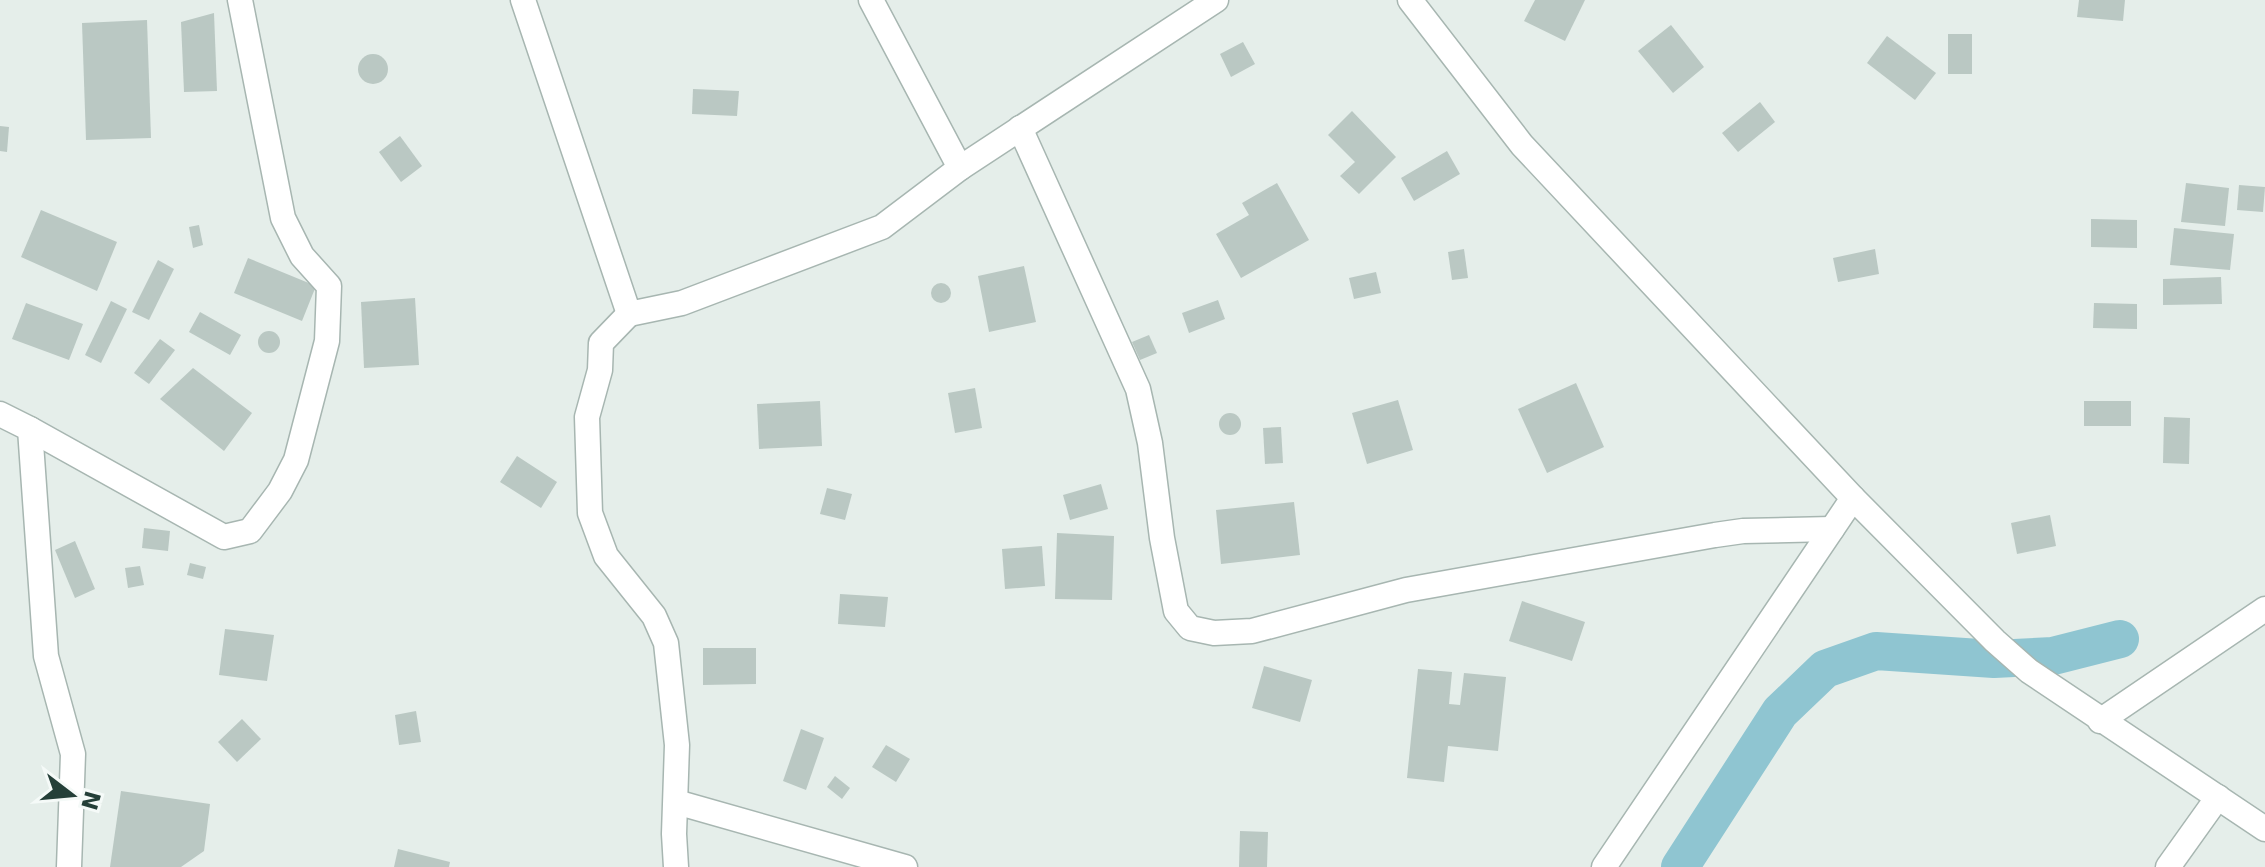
<svg xmlns="http://www.w3.org/2000/svg" width="2265" height="867" font-family="'DejaVu Sans',sans-serif">
	<rect width="100%" height="100%" fill="#e5eeea"/>
	<g fill="none" stroke-linecap="round" stroke-linejoin="round">
		<path stroke="#8fc5d1" stroke-width="38" d="M1680,867L1780,712L1825,669L1876,651L1994,659L2053,656L2120,639"/>
	</g>
	<g fill="#bac8c3">
		<path d="M1535,0H1585L1565,41L1524,21Z"/>
		<path d="M2079,0H2125L2123,21L2077,17Z"/>
		<path d="M214,13L217,91L184,92L181,22Z"/>
		<path d="M147,20L151,138L86,140L82,23Z"/>
		<path d="M1671,25L1704,67L1673,93L1638,51Z"/>
		<rect x="1948" y="34" width="24" height="40"/>
		<path d="M1887,36L1936,73L1915,100L1867,63Z"/>
		<path d="M1243,42L1255,64L1231,77L1220,54Z"/>
		<circle cx="373" cy="69" r="15"/>
		<path d="M693,89L739,91L737,116L692,114Z"/>
		<path d="M1760,102L1775,122L1738,152L1722,133Z"/>
		<path d="M1352,111L1396,157L1359,194L1340,176L1355,162L1328,135Z"/>
		<path d="M0,126L9,127L7,152L0,151Z"/>
		<path d="M400,136L422,166L401,182L379,152Z"/>
		<path d="M1447,151L1460,174L1414,201L1401,178Z"/>
		<path d="M1277,183L1309,240L1241,278L1216,234L1249,215L1242,203Z"/>
		<path d="M2186,183L2229,188L2225,226L2181,222Z"/>
		<path d="M2239,185L2265,187L2263,212L2237,210Z"/>
		<path d="M41,210L117,242L97,291L21,257Z"/>
		<path d="M2091,219L2137,220V248L2091,247Z"/>
		<path d="M199,225L203,245L193,248L189,227Z"/>
		<path d="M2174,228L2234,234L2230,270L2170,265Z"/>
		<path d="M1464,249L1468,278L1452,280L1448,252Z"/>
		<path d="M1875,249L1879,274L1838,282L1833,258Z"/>
		<path d="M248,258L316,286L302,321L234,293Z"/>
		<path d="M158,260L174,269L149,320L132,312Z"/>
		<path d="M1024,266L1036,322L989,332L978,276Z"/>
		<path d="M1376,272L1381,293L1354,299L1349,278Z"/>
		<path d="M2221,277L2222,304L2163,305V279Z"/>
		<circle cx="941" cy="293" r="10"/>
		<path d="M415,298L419,365L364,368L361,302Z"/>
		<path d="M1218,300L1225,319L1189,333L1182,313Z"/>
		<path d="M111,301L127,309L101,363L85,355Z"/>
		<path d="M26,303L83,324L69,360L12,339Z"/>
		<path d="M2094,303L2137,304V329L2093,328Z"/>
		<path d="M200,312L241,335L230,355L189,332Z"/>
		<circle cx="269" cy="342" r="11"/>
		<path d="M1149,335L1157,353L1140,360L1132,342Z"/>
		<path d="M160,339L175,350L149,384L134,373Z"/>
		<path d="M193,368L252,413L224,451L160,399Z"/>
		<path d="M1576,383L1604,447L1547,473L1518,409Z"/>
		<path d="M975,388L982,428L955,433L948,393Z"/>
		<path d="M1398,400L1413,450L1367,464L1352,413Z"/>
		<path d="M820,401L822,446L759,449L757,404Z"/>
		<rect x="2084" y="401" width="47" height="25"/>
		<circle cx="1230" cy="424" r="11"/>
		<path d="M2164,417L2190,418L2189,464L2163,463Z"/>
		<path d="M1281,427L1283,463L1265,464L1263,428Z"/>
		<path d="M517,456L557,482L541,508L500,482Z"/>
		<path d="M1101,484L1108,509L1070,520L1063,495Z"/>
		<path d="M827,488L852,494L845,520L820,514Z"/>
		<path d="M1294,502L1300,555L1221,564L1216,510Z"/>
		<path d="M2050,515L2056,546L2017,554L2011,523Z"/>
		<path d="M144,528L170,531L168,551L142,548Z"/>
		<path d="M1057,533L1114,536L1112,600L1055,599Z"/>
		<path d="M75,541L95,589L75,598L55,550Z"/>
		<path d="M1042,546L1045,586L1005,589L1002,549Z"/>
		<path d="M190,563L206,567L203,579L187,575Z"/>
		<path d="M140,566L144,585L128,588L125,568Z"/>
		<path d="M840,594L888,597L885,627L838,624Z"/>
		<path d="M1522,601L1585,622L1572,661L1509,641Z"/>
		<path d="M225,629L274,635L267,681L219,675Z"/>
		<path d="M703,648H756V684L703,685Z"/>
		<path d="M1264,666L1312,680L1300,722L1252,708Z"/>
		<path d="M1418,669L1452,672L1449,704L1460,705L1464,673L1506,677L1498,751L1448,746L1444,782L1407,778Z"/>
		<path d="M416,711L421,742L399,745L395,715Z"/>
		<path d="M242,719L261,739L237,762L218,742Z"/>
		<path d="M801,729L824,738L806,790L783,781Z"/>
		<path d="M886,745L910,759L896,782L872,767Z"/>
		<path d="M835,776L850,788L842,799L827,787Z"/>
		<path d="M121,791L210,804L204,851L181,867H110Z"/>
		<path d="M1240,831L1268,832L1267,867H1239Z"/>
		<path d="M398,849L450,862L449,867H394Z"/>
	</g>
	<g fill="none" stroke-linecap="round" stroke-linejoin="round">
		<defs>
			<g id="minor">
				<path d="M523,0L629,314L682,303L882,227L960,168L1216,0"/>
				<path d="M871,0L960,168"/>
				<path d="M1020,128L1138,389L1150,443L1162,538L1176,611L1190,628L1214,633L1252,631L1406,590L1715,535L1743,531L1832,529"/>
				<path d="M629,314L601,343L600,370L587,417L590,513L606,556L654,616L666,643L677,745L674,834L676,867"/>
				<path d="M0,414L30,429L46,656L73,754L69,867"/>
				<path d="M30,429L224,537L250,531L280,491L296,460L327,341L329,286L302,256L283,218L240,0"/>
				<path d="M1853,498L1995,641L2029,671L2265,829"/>
				<path d="M2100,721L2265,609"/>
				<path d="M676,802L905,867"/>
				<path d="M2168,867L2218,797"/>
			</g>
			<path id="tertiary" d="M1410,0L1522,145L1853,498L1604,867"/>
		</defs>
		<use href="#minor" stroke="#a7b6b1" stroke-width="27"/>
		<use href="#tertiary" stroke="#a7b6b1" stroke-width="27"/>
		<use href="#minor" stroke="#fff" stroke-width="24"/>
		<use href="#tertiary" stroke="#fff" stroke-width="24"/>
	</g>
	<g transform="translate(72 795) rotate(106)" stroke="#f5faf8" stroke-width="6" paint-order="stroke">
	<path d="M0-6L14 30L0 20L-14 30Z" fill="#243f38"/>
	<text y="-12" font-size="22" font-weight="bold" text-anchor="middle" fill="#243f38">N</text>
	</g>
</svg>
